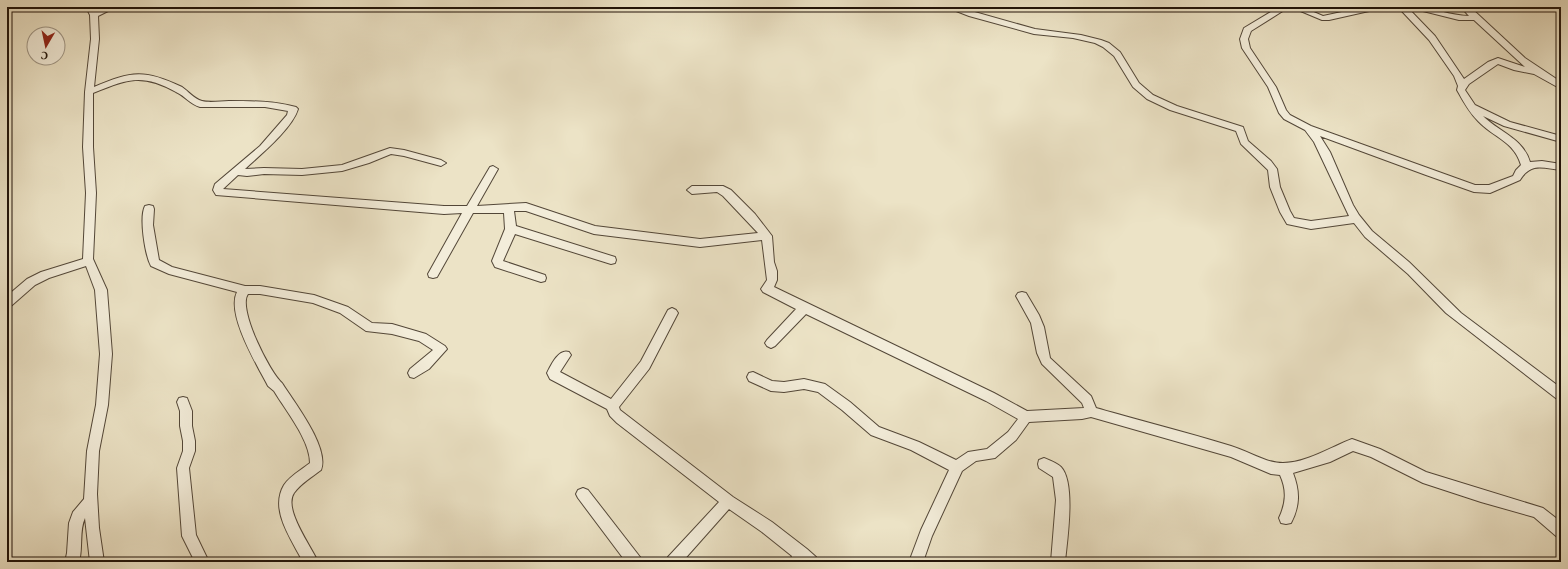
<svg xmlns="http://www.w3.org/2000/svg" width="1568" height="569" font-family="Vollkorn,serif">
	<rect width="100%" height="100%" fill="#ece3c6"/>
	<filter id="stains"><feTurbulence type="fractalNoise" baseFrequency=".005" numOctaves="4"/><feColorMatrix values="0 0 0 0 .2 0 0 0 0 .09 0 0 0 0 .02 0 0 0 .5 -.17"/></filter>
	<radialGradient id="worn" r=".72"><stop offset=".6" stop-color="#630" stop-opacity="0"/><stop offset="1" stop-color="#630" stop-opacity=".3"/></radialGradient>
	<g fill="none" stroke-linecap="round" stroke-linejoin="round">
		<defs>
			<g id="minor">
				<path d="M86,7H94L96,11L105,7H116L98,16L99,39L94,87C132,71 144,69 182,87C188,91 194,99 202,101C210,103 221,101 229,101C252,101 274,101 296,107L298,109C292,129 260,155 245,169L264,168L302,169L342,165L390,148L404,150L441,160L446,163L441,166L404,156L391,154L369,163L342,171L302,175L264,174L247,176L238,175L223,189L444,206H467L490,167L493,166L498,169L477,206L526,203L595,226L700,239L758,233L723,196L717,192L692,194L687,190L692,186H723L731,190L755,214L772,236L774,262L777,271V280L774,287L994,393L1027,411L1084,408L1082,403L1042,364L1037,353L1031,323L1016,296L1018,293L1022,292L1026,293L1039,315L1044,327L1050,358L1091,396L1096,408C1141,421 1186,432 1231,446C1248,451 1265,463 1283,463C1306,463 1331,447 1352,439L1380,449L1426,472L1543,508L1561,522V538L1556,536L1534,517L1481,502L1423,483L1371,457L1353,451L1330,462L1293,473C1300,491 1300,506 1291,523L1286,524L1281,523L1279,518C1286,503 1287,490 1280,475L1271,474L1231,457L1091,417L1082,419L1029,422L1016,440L995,458L976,461L962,471L932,536L923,562H909L921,530L949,470L911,450L871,435L842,410L818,392L804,389L784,392L771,391L749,381L747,377L749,373L753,372L772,381L784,382L804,379L825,384L850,402L879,427L919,442L956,460L968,452L987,449L1008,432L1018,419L986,401L806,314L775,346L771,348L767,346L765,343L767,340L796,309L763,292L761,289L767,280L762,240L700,247L594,234L526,211H514L516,226L615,257L616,260L615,263L611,264L515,234L503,261L545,275L546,278L545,281L541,282L495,267L492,261L505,229L504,213H473L437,277L433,278L429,277L428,274L462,213L444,214L216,195L213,190L215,184L260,146L287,115L288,111L265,107H200C190,104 185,96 176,92C142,73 128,79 93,93V147L96,193L93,259L107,290L112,354L108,405L99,451L97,494L99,528L104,562H90L85,518C79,530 83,548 79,562H65L67,553L69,523L73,512L84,499L87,451L96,405L100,354L95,290L86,266L49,278L35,285L11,306L7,307V296L27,279L41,272L83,259L86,193L83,147L85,92L91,39L90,15Z"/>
				<path d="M946,7H957L1035,29L1081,35L1101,40L1109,43L1120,52L1139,83L1153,95L1177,106L1243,127L1248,141L1271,161L1277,169L1280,187L1290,211L1294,218L1311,221L1349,216L1314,142L1305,130L1284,119L1279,113L1268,87L1242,48L1240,39L1244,28L1279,7H1289L1251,31L1248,39L1250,48L1276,87L1286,110L1290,115L1311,126L1475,185H1489L1513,176L1516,170L1521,165C1514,141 1494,138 1478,121C1469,112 1463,101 1457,90L1458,86L1454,76L1429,40L1398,7H1407L1435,36L1464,79L1488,62L1498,58L1525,67L1474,20H1459L1415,9L1414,7C1433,7 1450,16 1469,16L1461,7H1470L1525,58L1561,82V89L1534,74L1514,70L1498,64L1469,84L1465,90L1475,105L1510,122L1561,136V142L1504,126L1483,116C1499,132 1523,138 1530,162L1542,161L1561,164V170C1543,168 1531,162 1520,180L1490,193L1474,192L1426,175L1320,136L1330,152L1353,205L1359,215L1372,231L1409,262L1461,313L1561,388V400L1557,399L1446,313L1408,274L1365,237L1354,223L1311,229L1287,224L1280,212L1270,187L1268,170L1241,144L1236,131L1170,110L1147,99L1133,87L1114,56L1103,47L1095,43L1073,38L1034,34L969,16Z"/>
				<path d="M1291,7H1302L1323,16L1365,7H1379L1378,9L1329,20H1322Z"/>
				<path d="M149,205L153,206L154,209L153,225L159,260L172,267L245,286H260L314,295L348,307L372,323L392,324L426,334L445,346L447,349L429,369L414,378L410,377L408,373L410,369L433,350L419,341L392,334L366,331L340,313L313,303L260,294H248C237,308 270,373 282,383C294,402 330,448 321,470C312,477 301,483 294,493C283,509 311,546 318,562H303C292,540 269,510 284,485C290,476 301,470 310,463C310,440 286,411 274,391L268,386C257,365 226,314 237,292L169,274L151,266C145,255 139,217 145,206Z"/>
				<path d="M672,308L676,310L678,313L649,369L619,407L620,410L733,497L772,522L807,549L816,557L818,562H789L792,556L762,532L729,509L682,562H666L668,557L719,502L617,423L610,416L607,409L550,379L547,373C551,365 559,348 569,352L571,355L560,372L611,399L641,361L668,310Z"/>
				<path d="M183,397L187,398L192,411V426L195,441V451L189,468L196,535L209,562H195L182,536L177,468L183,451V441L180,426V411L177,402L179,398Z"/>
				<path d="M1044,458C1049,460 1057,463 1061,467C1076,483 1067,541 1065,562H1051L1056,500L1053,477L1039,468L1038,464L1039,460Z"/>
				<path d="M583,488L588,490L640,557L642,562H626L578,498L576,494L578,490Z"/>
			</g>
		</defs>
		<use href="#minor" stroke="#534738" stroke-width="2"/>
		<use href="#minor" fill="#f3edda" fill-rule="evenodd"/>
	</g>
	<rect width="1568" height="569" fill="none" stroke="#ece3c6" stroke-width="24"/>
	<rect x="8" y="8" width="1552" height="553" fill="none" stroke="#201309" stroke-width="2"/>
	<rect x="12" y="12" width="1544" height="545" fill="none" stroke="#201309"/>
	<g transform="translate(46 46) rotate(189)"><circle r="19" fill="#f3edda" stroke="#9f9686"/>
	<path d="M0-3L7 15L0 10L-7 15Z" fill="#8f2418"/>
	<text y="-6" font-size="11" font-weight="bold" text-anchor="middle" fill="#201309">С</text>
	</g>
	<rect width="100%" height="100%" filter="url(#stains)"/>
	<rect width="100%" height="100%" fill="url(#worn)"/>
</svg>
